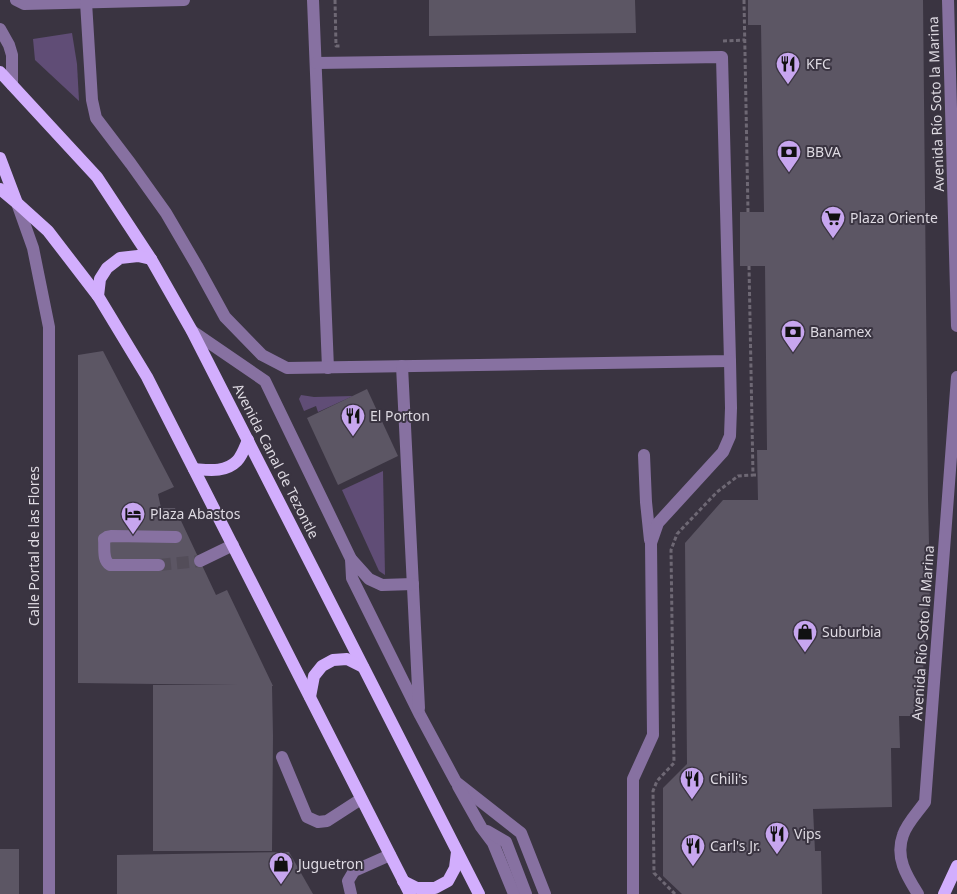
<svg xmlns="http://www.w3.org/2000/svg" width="957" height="894" font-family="'Noto Sans',sans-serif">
	<rect width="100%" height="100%" fill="#3a3441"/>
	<g fill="#604d76">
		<path d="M72,33L77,64L79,101L35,60L33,39Z"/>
		<path d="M301,395L314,397L353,396L318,412L316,406L304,411L299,399Z"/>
		<path d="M383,471L385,575L379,571L342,490Z"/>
	</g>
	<g fill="#5c5664">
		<path d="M429,0H635L636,33L429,36Z"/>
		<path d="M748,0H923L928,498L930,590L919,716H899L900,748H891L892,807L813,809L815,851H821L822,894H682L663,876V788L687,764L685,543L723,500H758L757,450H767L765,266H740V212H764L761,25H748Z"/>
		<path d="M103,351L174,487L158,494L161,508H175L216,595L227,590L273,686H272L273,736L272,851H153V685H237L78,683V355Z"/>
		<path d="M367,389L398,456L338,485L307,418Z"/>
		<rect x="0" y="849" width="19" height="45"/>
		<path d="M289,852L313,894H117V855Z"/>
	</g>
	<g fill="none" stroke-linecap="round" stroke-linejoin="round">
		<path stroke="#534d59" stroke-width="12" stroke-dasharray="12 6" stroke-linecap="butt" d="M159,565L200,561"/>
		<g stroke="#6e6874" stroke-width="3" stroke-dasharray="4 2.5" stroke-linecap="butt">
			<path d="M335,0L336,46H340"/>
			<path d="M744,0L748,212"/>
			<path d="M723,41L745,40"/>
			<path d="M749,266L753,475H757"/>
			<path d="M675,894L654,873L653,791L657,781L674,763L671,550L677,534L717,492L738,476L753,475"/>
		</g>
		<g stroke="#8771a1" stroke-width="12">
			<path d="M16,0L24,4L184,0"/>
			<path d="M313,0L328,368"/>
			<path d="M948,0L957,326"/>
			<path d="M86,2L92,100L96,118L131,164L166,213L197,266L225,317L262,355L287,368L730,361L722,57L316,63"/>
			<path d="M0,29L9,45L12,55V85"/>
			<path d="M17,203L33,248L49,327V894"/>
			<path d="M192,331L265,381L351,559L352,578L420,715L456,782L521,833L545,894"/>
			<path d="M402,366L419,708"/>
			<path d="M644,455L646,502L650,540"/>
			<path d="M351,559L369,579L382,585L413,584"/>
			<path d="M200,561L233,545"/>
			<path d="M159,565H110C102,560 105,548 104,539L107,537L112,536L176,537"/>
			<path d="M282,757L307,817L318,822L327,821L361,799"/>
			<path d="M458,786L481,827L493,843L514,894"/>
			<path d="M487,831L506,842L526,894"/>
			<path d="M351,894L348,881L354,871L390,855"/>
			<path d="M633,894V779L653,735L651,543L658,523L723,452L730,436L731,408L730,361"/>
			<path d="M918,894C906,875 895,857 903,835C907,823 918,812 925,802L957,377"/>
		</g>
		<g stroke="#d2aefd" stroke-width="12">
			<path d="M0,72L97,177L151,259L192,331L479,894"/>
			<path d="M0,158L17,203"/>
			<path d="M0,189L17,203L48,231L98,296L147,377L410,894"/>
			<path d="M98,296L100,279L107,268L120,258L138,256L151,259"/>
			<path d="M194,469C208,470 225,473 237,461C242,456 245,447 248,440"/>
			<path d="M310,697L314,676L322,666L333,660L347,659L363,667"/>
			<path d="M403,881L417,888H435L448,881L455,868L457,852"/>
			<path d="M944,894L957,866"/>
		</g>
	</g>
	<defs>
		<symbol id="restaurant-pin" viewBox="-11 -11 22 30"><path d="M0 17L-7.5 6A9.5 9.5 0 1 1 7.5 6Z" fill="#c7a6ef" stroke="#3a3441"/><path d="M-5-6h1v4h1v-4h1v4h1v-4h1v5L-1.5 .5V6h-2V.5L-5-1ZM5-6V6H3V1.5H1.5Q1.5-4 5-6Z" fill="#111"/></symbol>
		<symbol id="bank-pin" viewBox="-11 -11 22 30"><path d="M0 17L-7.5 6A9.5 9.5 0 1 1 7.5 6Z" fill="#c7a6ef" stroke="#3a3441"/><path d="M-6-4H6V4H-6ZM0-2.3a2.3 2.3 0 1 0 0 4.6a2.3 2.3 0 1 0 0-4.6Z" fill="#111"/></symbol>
		<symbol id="supermarket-pin" viewBox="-11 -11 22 30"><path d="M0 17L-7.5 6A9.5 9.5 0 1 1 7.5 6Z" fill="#c7a6ef" stroke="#3a3441"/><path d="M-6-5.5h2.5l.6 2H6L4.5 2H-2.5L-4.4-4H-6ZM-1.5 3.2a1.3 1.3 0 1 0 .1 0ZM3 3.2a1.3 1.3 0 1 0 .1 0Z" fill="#111"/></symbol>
		<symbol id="hotel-pin" viewBox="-11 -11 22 30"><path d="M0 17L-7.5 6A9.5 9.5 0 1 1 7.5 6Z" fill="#c7a6ef" stroke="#3a3441"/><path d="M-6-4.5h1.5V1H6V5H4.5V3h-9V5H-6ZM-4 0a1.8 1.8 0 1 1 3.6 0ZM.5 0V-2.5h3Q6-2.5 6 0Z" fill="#111"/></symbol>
		<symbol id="shop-pin" viewBox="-11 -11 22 30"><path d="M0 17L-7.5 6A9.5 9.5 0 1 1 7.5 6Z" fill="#c7a6ef" stroke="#3a3441"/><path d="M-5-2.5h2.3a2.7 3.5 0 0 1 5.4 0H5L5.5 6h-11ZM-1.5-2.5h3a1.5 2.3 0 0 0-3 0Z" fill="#111"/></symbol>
	</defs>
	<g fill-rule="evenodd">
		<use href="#restaurant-pin" x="774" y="50" width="28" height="38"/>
		<use href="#bank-pin" x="775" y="138" width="28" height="38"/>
		<use href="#supermarket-pin" x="819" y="204" width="28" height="38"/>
		<use href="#bank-pin" x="779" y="318" width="28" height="38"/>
		<use href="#restaurant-pin" x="339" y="402" width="28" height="38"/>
		<use href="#hotel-pin" x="119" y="500" width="28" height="38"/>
		<use href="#shop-pin" x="791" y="618" width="28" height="38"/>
		<use href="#restaurant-pin" x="678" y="765" width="28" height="38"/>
		<use href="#restaurant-pin" x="763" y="820" width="28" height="38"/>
		<use href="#restaurant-pin" x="679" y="832" width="28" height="38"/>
		<use href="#shop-pin" x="267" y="850" width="28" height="38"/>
	</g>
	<g text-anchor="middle" stroke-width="4" stroke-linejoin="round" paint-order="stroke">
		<g font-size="14" fill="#dedae2" stroke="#3a3441" text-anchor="start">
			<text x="806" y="69">KFC</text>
			<text x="806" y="157">BBVA</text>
			<text x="850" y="223">Plaza Oriente</text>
			<text x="810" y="337">Banamex</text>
			<text x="370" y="421">El Porton</text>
			<text x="150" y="519">Plaza Abastos</text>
			<text x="822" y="637">Suburbia</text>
			<text x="710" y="784">Chili's</text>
			<text x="794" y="839">Vips</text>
			<text x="710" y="851">Carl's Jr.</text>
			<text x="298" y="869">Juguetron</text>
		</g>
		<g font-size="14" fill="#dedae2" stroke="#3a3441">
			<text transform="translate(936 104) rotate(-92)" y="5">Avenida Río Soto la Marina</text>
			<text transform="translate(276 461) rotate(63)" y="5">Avenida Canal de Tezontle</text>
			<text transform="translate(34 546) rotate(-90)" y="5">Calle Portal de las Flores</text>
			<text transform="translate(923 633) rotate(-86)" y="5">Avenida Río Soto la Marina</text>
		</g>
	</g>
</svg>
